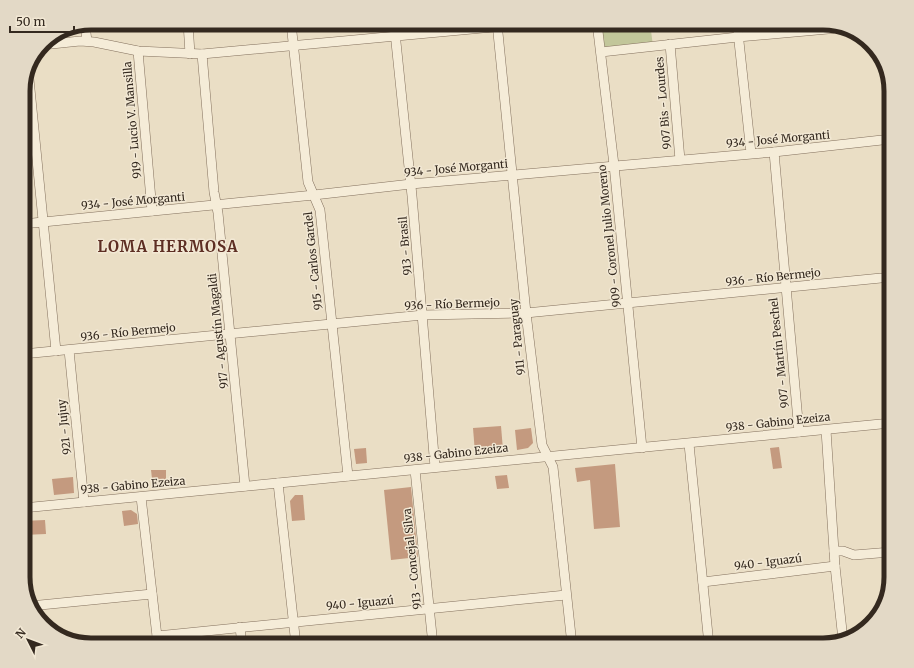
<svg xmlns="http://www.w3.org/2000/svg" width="914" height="668" font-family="Merriweather,serif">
	<rect width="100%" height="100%" fill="#eadec5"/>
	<path fill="#c2c69a" d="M598,23H650L653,46L601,52Z"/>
	<g fill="#c49a7f">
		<path d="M501,426L503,450L475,453L473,428Z"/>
		<path d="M531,428L533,443L528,448L517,450L515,430Z"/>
		<path d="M779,447L782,468L773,469L770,448Z"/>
		<path d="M366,448L367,463L356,464L354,449Z"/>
		<path d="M615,464L620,527L594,529L590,480L577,482L575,468Z"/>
		<path d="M151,470H166V487H153Z"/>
		<path d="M507,475L509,488L497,489L495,476Z"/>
		<path d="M73,477L74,493L54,495L52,479Z"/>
		<path d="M411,487L418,557L391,560L384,490Z"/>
		<path d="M295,495H303L305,520L292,521L290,501Z"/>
		<path d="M131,510L137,514L138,524L124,526L122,511Z"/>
		<path d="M45,520L46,534L23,535V521Z"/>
	</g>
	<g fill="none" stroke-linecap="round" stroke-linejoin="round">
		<defs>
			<g id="minor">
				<path d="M188,23L190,54"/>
				<path d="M291,23L308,182L320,210L348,476"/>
				<path d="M394,23L412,196L435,467"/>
				<path d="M497,23L526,313L542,445L553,467L572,645"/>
				<path d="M597,23L614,165L642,448"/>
				<path d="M737,23L751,153"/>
				<path d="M85,25L87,41"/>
				<path d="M670,44L680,160"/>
				<path d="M42,45L80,41L94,42L138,51L202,54L538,23"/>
				<path d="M138,51L152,211"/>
				<path d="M601,52L738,37L839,28"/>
				<path d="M202,54L214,192L218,213L245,486"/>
				<path d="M28,69L56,351"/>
				<path d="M774,152L799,432"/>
				<path d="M23,224L314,195L411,184L774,152L891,139"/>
				<path d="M69,350L84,502"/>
				<path d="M23,354L423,315L526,313L881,278"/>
				<path d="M826,430L835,566L843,640"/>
				<path d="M689,444L709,645"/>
				<path d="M415,470L433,645"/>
				<path d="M278,483L296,645"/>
				<path d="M141,497L158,645"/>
				<path d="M23,508L891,423"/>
				<path d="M834,551H843L854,555L891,552"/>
				<path d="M703,582L835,566"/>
				<path d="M30,606L152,594"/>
				<path d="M240,627L242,645"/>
				<path d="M157,636L566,595"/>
			</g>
		</defs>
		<use href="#minor" stroke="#83705d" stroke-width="10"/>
		<use href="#minor" stroke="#f5ecd8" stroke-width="9"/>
	</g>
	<g text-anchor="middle" stroke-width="3" stroke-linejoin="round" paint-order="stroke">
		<g font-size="11" fill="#34291f" stroke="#f2e8d4">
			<text transform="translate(663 103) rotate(-95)" y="4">907 Bis - Lourdes</text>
			<text transform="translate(132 120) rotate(-95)" y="4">919 - Lucio V. Mansilla</text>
			<text transform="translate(778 139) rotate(-5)" y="4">934 - José Morganti</text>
			<text transform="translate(456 168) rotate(-5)" y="4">934 - José Morganti</text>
			<text transform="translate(133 201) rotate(-5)" y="4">934 - José Morganti</text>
			<text transform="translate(609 236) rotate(-96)" y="4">909 - Coronel Julio Moreno</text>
			<text transform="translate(405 246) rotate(-95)" y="4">913 - Brasil</text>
			<text transform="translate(313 261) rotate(-96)" y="4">915 - Carlos Gardel</text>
			<text transform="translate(773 277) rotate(-6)" y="4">936 - Río Bermejo</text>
			<text transform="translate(452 304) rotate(-2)" y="4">936 - Río Bermejo</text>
			<text transform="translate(218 331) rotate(-96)" y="4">917 - Agustín Magaldi</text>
			<text transform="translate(128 332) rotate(-6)" y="4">936 - Río Bermejo</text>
			<text transform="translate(517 337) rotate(-96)" y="4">911 - Paraguay</text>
			<text transform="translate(779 353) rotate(-96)" y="4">907 - Martín Peschel</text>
			<text transform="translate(778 422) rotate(-6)" y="4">938 - Gabino Ezeiza</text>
			<text transform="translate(64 427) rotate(-96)" y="4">921 - Jujuy</text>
			<text transform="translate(456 453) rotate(-6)" y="4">938 - Gabino Ezeiza</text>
			<text transform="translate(133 485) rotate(-5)" y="4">938 - Gabino Ezeiza</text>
			<text transform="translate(412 559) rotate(-96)" y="4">913 - Concejal Silva</text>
			<text transform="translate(768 562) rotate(-7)" y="4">940 - Iguazú</text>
			<text transform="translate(360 603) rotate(-5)" y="4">940 - Iguazú</text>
		</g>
		<g font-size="15" font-weight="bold" letter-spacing="1" fill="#5d2e23" stroke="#f2e8d4">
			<text x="168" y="252">LOMA HERMOSA</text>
		</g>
	</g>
	<path d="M0 0H914V668H0ZM91 30H823A61 61 0 0 1 884 91V577A61 61 0 0 1 823 638H91A61 61 0 0 1 30 577V91A61 61 0 0 1 91 30Z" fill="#e3d9c6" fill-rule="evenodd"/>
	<path fill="none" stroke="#34291f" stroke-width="5" d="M91 30H823A61 61 0 0 1 884 91V577A61 61 0 0 1 823 638H91A61 61 0 0 1 30 577V91A61 61 0 0 1 91 30Z"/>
	<g transform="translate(28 640) rotate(312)" stroke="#f2e8d4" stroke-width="3" paint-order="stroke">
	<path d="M0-3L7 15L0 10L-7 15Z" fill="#34291f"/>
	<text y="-6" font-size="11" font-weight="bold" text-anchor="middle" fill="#34291f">N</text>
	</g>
	<path d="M10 26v6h64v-6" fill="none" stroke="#34291f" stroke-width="2"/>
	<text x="16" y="26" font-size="12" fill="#34291f" stroke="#f2e8d4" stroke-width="3" paint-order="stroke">50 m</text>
</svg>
